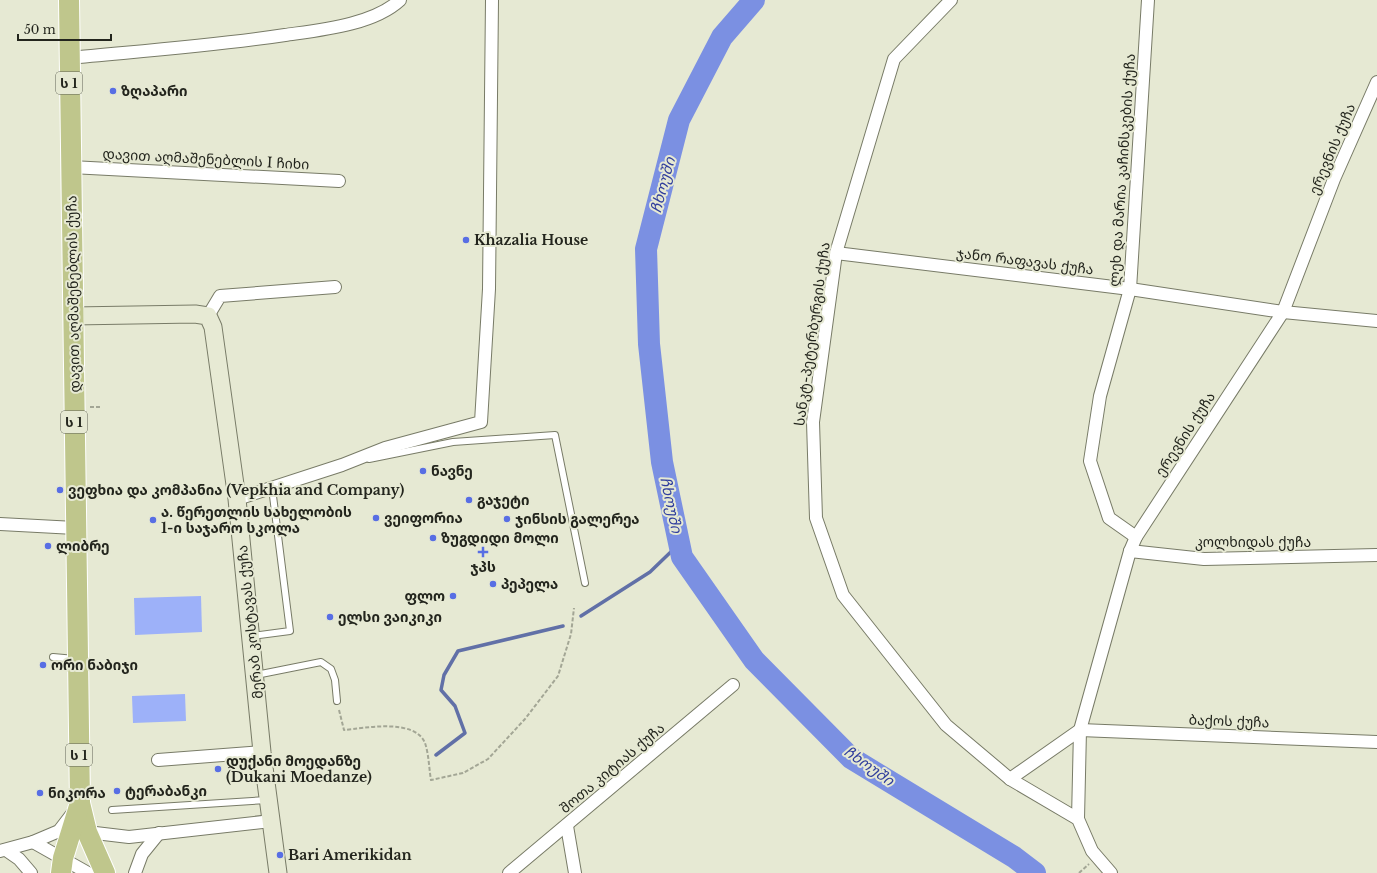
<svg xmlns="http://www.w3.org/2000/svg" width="1377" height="873" font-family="'Libre Baskerville','Noto Sans Georgian',serif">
	<rect width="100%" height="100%" fill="#e6e9d3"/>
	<g fill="#9db1f9">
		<path d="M201,596L202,632L135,635L134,598Z"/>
		<path d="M185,694L186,721L133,723L132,696Z"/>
	</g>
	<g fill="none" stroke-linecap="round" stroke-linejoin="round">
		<g stroke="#6170a7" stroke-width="3.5">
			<path d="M581,616L650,572L679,544"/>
			<path d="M436,755L465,733L455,706L441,690L444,675L458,651L563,626"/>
		</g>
		<path stroke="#7b90e2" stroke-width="22" d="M754,0L722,37L679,120L646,249L649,344L662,462L682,557L754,660L851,758L1014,857L1035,873"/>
		<defs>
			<g id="service">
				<path d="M369,459L453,442L555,435L585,583"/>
				<path d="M252,636L290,631L272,488"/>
				<path d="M53,657L75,659"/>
				<path d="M256,675L321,662L331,669L335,680L337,701"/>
				<path d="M112,810L267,800"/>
			</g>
			<g id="minor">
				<path d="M951,0L894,59L836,253L813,422L816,518L843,595L946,725L1010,779L1078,819L1092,851L1111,873"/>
				<path d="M69,58C141,51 213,46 285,35C320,30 373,25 400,0"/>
				<path d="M71,167L339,181"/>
				<path d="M836,253L1130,289L1283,312L1377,321"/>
				<path d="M208,316L220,296L335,287"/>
				<path d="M237,499L342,465L385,448L481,422L489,289L492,0"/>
				<path d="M0,524L75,528"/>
				<path d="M1136,537L1109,518L1090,461L1100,396L1130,289L1148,0"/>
				<path d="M1130,551L1204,559L1377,555"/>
				<path d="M158,760L262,752"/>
				<path d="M1010,779L1080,730L1377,742"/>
				<path d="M1078,819L1080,730L1130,551L1136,537L1283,312L1334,179L1377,82"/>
				<path d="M567,826L575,873"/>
				<path d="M87,832L129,837L271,821"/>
				<path d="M33,842L88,873"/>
				<path d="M6,850L19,859L31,873"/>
				<path d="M0,851L33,842L59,831L72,814"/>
				<path d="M135,873L142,854L159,833"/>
				<path d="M509,873L733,685"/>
			</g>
			<path id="secondary" d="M73,316L195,314L208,316L213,327L237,499L262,752L278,873"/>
			<g id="trunk">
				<path d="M69,0L80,803L87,832L105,873"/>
				<path d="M61,873L63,858L80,803"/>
			</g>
		</defs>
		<use href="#service" stroke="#787b67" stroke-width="8"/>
		<use href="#minor" stroke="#787b67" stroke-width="14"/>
		<use href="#secondary" stroke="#787b67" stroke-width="19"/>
		<use href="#trunk" stroke="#fff" stroke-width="22"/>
		<g stroke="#a3a695" stroke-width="2" stroke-dasharray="4 2" stroke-linecap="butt">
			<path d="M90,407H101"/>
			<path d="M339,710L344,730C364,728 415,718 425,743C429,755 429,769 431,780L463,773L488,759L525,719L558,676L571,634L574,608"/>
			<path d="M1079,873L1089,864"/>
		</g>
		<use href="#service" stroke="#fff" stroke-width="6"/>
		<use href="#minor" stroke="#fff" stroke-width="12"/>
		<use href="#secondary" stroke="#e7ead4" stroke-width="17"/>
		<use href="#trunk" stroke="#bfc68c" stroke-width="20"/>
	</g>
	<g fill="#586ee4" stroke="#e6e9d3" stroke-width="1.5">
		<circle cx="113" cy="91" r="4"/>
		<circle cx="466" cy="240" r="4"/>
		<circle cx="423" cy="471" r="4"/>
		<circle cx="60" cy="490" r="4"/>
		<circle cx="469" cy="500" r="4"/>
		<circle cx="376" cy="518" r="4"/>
		<circle cx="507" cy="519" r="4"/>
		<circle cx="153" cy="520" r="4"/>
		<circle cx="433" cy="538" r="4"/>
		<circle cx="48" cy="546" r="4"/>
		<path d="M481 546h4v4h4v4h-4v4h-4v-4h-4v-4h4z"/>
		<circle cx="493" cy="584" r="4"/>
		<circle cx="453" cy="596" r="4"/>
		<circle cx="330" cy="617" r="4"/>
		<circle cx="43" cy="665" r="4"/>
		<circle cx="218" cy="769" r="4"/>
		<circle cx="117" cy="791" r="4"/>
		<circle cx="40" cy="793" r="4"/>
		<circle cx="280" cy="855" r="4"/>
	</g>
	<g text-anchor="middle" stroke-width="4" stroke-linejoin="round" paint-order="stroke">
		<g fill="#e6e9d3" stroke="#5e6054" stroke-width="1">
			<rect x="56" y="72" width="26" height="22" rx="3"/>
			<rect x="61" y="411" width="26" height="22" rx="3"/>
			<rect x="66" y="744" width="26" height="22" rx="3"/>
		</g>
		<g font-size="13" font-weight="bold" fill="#23251d">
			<text x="69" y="88">ს 1</text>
			<text x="74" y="427">ს 1</text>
			<text x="79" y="760">ს 1</text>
		</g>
		<g font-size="14" font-weight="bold" fill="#23251d" stroke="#e6e9d3" text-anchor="start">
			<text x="121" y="96">ზღაპარი</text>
			<text x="474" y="245">Khazalia House</text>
			<text x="431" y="476">ნავნე</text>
			<text x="68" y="495">ვეფხია და კომპანია (Vepkhia and Company)</text>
			<text x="477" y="505">გაჯეტი</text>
			<text x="161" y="517">ა. წერეთლის სახელობის<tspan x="161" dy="16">1-ი საჯარო სკოლა</tspan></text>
			<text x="384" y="523">ვეიფორია</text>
			<text x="515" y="524">ჯინსის გალერეა</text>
			<text x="441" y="543">ზუგდიდი მოლი</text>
			<text x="56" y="551">ლიბრე</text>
			<text x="483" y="572" text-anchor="middle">ჯპს</text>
			<text x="501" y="589">პეპელა</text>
			<text x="445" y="601" text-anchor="end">ფლო</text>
			<text x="338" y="622">ელსი ვაიკიკი</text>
			<text x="51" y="670">ორი ნაბიჯი</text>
			<text x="226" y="766">დუქანი მოედანზე<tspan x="226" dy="16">(Dukani Moedanze)</tspan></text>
			<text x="125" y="796">ტერაბანკი</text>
			<text x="48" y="798">ნიკორა</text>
			<text x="288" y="860">Bari Amerikidan</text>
		</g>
		<g font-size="14" fill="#23251d" stroke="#e6e9d3">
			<text transform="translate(1332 149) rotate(-67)" y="5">ერევნის ქუჩა</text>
			<text transform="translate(206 159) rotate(3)" y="5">დავით აღმაშენებლის I ჩიხი</text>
			<text transform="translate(1122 170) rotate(-86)" y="5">ლეხ და მარია კაჩინსკების ქუჩა</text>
			<text transform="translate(1025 261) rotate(7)" y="5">ჯანო რაფავას ქუჩა</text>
			<text transform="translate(73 294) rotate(-91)" y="5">დავით აღმაშენებლის ქუჩა</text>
			<text transform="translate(812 334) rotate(-82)" y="5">სანკტ-პეტერბურგის ქუჩა</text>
			<text transform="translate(1185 434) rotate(-57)" y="5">ერევნის ქუჩა</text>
			<text x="1253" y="547">კოლხიდას ქუჩა</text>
			<text transform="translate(250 622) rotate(-96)" y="5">მერაბ კოსტავას ქუჩა</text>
			<text transform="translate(1229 721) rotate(2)" y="5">ბაქოს ქუჩა</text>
			<text transform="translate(612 768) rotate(-40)" y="5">შოთა კიტიას ქუჩა</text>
		</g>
		<g font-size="15" font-style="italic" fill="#303e9d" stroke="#e6e9d3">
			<text transform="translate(663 185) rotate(-75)" y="5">ჩხოუში</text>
			<text transform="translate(671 505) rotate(78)" y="5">ჩხოუში</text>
			<text transform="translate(869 766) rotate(35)" y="5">ჩხოუში</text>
		</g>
	</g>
	<path d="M18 34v6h93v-6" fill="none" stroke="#23251d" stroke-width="2"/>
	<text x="24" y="34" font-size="12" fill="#23251d" stroke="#e6e9d3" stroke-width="3" paint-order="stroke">50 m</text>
</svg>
